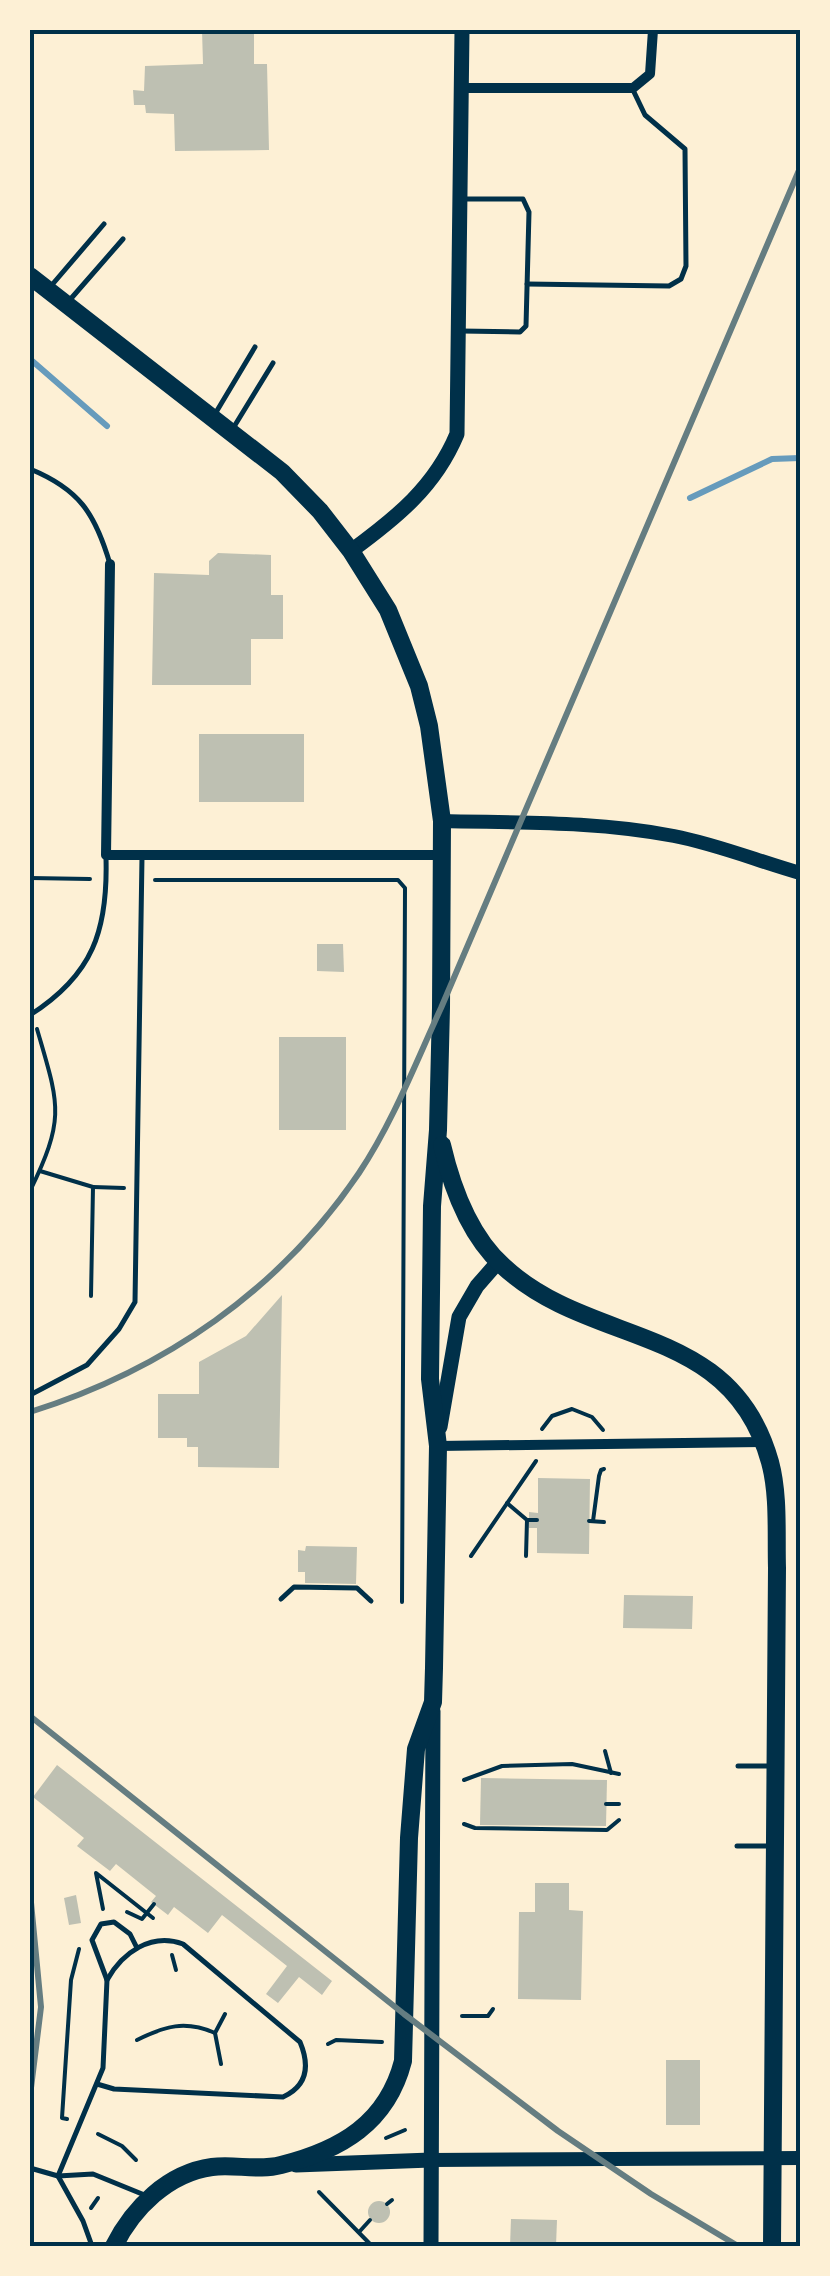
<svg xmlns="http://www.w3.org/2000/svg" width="830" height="2276" font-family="'Asap Condensed',sans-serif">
	<rect width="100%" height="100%" fill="#fdf0d5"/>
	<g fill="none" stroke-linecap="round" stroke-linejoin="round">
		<g stroke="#669bbc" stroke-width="6">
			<path d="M30,359L107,426"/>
			<path d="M690,498L772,459L800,458"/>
		</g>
	</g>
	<g fill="#bec0b2">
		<path d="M202,30H254V64H267L269,150L175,151L174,114L146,113L145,105H134L133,90L144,91L145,66L203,64Z"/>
		<path d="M218,553L271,555V595H283V639H251V685H152L154,573L209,575V561Z"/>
		<rect x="199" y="734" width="105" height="68"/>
		<path d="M317,944H343L344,972L317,971Z"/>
		<rect x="279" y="1037" width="67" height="93"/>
		<path d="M282,1295L279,1468L198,1467V1447H187V1438H158V1394H199V1362L246,1336Z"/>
		<path d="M538,1478L590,1479L589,1554L537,1553V1528H529V1512L538,1513Z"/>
		<path d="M306,1546L357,1547L356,1584L305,1583V1572H298V1550L305,1551Z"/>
		<path d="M624,1595L693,1596L692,1629L623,1628Z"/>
		<path d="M57,1765L332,1981L322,1995L299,1977L278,2003L266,1994L287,1966L222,1915L208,1933L174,1907L168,1915L151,1902L156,1896L116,1864L110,1871L77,1846L84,1838L33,1797Z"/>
		<path d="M481,1778L607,1780L606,1826L480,1825Z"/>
		<path d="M535,1883H569V1910L583,1911L581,2000L518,1999L519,1912H535Z"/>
		<path d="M76,1895L81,1923L69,1925L64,1898Z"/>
		<rect x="666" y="2060" width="34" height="65"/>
		<circle cx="379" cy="2212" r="11"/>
		<path d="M511,2219L557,2220L556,2246H510Z"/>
	</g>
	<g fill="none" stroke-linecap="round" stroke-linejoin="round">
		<g stroke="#003049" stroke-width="4">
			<path d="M30,878L90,879"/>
			<path d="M155,880H398L405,888L402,1602"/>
			<path d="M40,1171L93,1187L91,1296"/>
			<path d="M93,1187L124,1188"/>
			<path d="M30,1191C66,1117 59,1105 37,1029"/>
			<path d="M542,1429L552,1416L572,1409L592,1417L603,1430"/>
			<path d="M507,1503L527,1520H537"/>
			<path d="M589,1521L604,1522"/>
			<path d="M593,1521L599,1476L601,1470L604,1469"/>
			<path d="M471,1556L536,1461"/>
			<path d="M526,1556L527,1520"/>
			<path d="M605,1751L611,1773"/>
			<path d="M464,1780L502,1766L572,1764L619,1774"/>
			<path d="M606,1804H619"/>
			<path d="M464,1824L475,1828L607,1830L619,1820"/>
			<path d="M103,1909L96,1873L153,1918"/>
			<path d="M127,1912L142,1919L154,1904"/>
			<path d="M172,1955L176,1970"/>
			<path d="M462,2016H488L493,2009"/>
			<path d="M137,2040C165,2026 185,2020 215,2033"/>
			<path d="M328,2044L336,2040L382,2042"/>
			<path d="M221,2064L215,2033L225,2014"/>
			<path d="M67,2119L62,2118L71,1980L79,1949"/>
			<path d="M98,2134L122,2146L136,2160"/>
			<path d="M386,2138L405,2130"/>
			<path d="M319,2192L372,2246"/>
			<path d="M387,2204L392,2200"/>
			<path d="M91,2208L98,2198"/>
			<path d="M360,2231L370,2220"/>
		</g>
		<g stroke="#003049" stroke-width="5">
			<path d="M527,284L669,286L681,279L686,266L685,149L645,115L633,90"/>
			<path d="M51,286L104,224"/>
			<path d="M68,302L123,239"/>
			<path d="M461,331L520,332L526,326L529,212L523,199H464"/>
			<path d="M215,414L255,347"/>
			<path d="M232,430L273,363"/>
			<path d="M30,469C79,489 95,513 110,564"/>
			<path d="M30,1015C93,975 108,930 106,858"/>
			<path d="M30,1395L87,1365L119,1329L135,1302L142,857"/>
			<path d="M281,1599L294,1587L357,1588L371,1601"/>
			<path d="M738,1766H770"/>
			<path d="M737,1846H772"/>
			<path d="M97,2084L114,2089L283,2097C307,2086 310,2066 300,2042L183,1944C151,1932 122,1953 107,1980"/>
			<path d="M30,2168L58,2176L93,2174L147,2196"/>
			<path d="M58,2176L103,2068L107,1980L92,1940L101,1924L114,1922L130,1934L137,1948"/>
			<path d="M58,2176L83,2221L92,2246"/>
		</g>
		<g stroke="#003049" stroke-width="10">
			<path d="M462,88H633L650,74L653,30"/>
			<path d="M110,564L106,855H442"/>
			<path d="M438,1446L762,1442"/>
		</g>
		<g stroke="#003049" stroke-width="14">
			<path d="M442,821C520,823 597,821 674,836C716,844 758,861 800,873"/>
			<path d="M431,2160L800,2158"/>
		</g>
		<g stroke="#003049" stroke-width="15">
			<path d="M351,551C396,518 435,487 457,434L462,30"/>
			<path d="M440,1427L459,1317L477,1286L498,1262"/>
			<path d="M296,2165L431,2160"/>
			<path d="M431,2246L433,1711"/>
		</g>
		<g stroke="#003049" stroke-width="18">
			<path d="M30,276L282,472L320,511L351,551L388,610L419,686L429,726L442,821L441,1008L438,1130L432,1206L430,1379L438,1446L434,1668L433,1702L416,1749L409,1838L403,2061C387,2123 341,2150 281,2165C259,2171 234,2164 212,2167C168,2173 133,2208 114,2246"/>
			<path d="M442,1145C452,1188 470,1236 503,1266C592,1349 731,1321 770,1462C779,1495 776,1534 777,1568L772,2246"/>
		</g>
		<g stroke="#657d81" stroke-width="6">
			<path d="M30,1412C164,1370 280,1290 359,1173C393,1122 416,1062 441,1008L800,168"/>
			<path d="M30,1716L404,2014L558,2131L651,2194L738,2246"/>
			<path d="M30,1892L41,2007L30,2096"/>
		</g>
	</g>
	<rect width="830" height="2276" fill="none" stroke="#fdf0d5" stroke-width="65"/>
	<rect x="32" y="32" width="766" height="2212" fill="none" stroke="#003049" stroke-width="4"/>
</svg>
